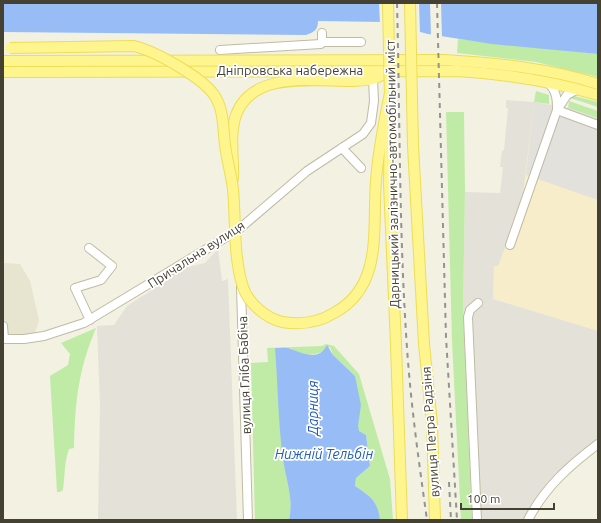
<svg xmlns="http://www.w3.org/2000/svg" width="601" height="523" font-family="Ubuntu,sans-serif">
	<rect width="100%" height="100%" fill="#f3f1e2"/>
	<path fill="#e7e4d0" d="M3,263L20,264L30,281L39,320L35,333L20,335H3Z"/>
	<path fill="#f7edca" d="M534,102L549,104L553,102L598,118V331L493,299L494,266L522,203Z"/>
	<g fill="#e4e1d8">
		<path d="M506,100L534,102L522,203L498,266H494L493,299L598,331V448L559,479L531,520H472L463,309L465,192L500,193L503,167H500L502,151L504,150L508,108H506Z"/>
		<path d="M218,249L222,281L228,279L237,520H98L100,405L97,326L114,325L127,306L188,267L205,263Z"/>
	</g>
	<g fill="#bfeba7">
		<path d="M458,39L598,54V77L536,62L457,53Z"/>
		<path d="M536,91L549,95V104L534,102Z"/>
		<path d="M574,96L598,102V107L570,98Z"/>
		<path d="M569,101L598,111V118L568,108Z"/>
		<path d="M446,112H464L465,192L463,309L472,520H461L452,341Z"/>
		<path d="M96,328C78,371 75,402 74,448L69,449C64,463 65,476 63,490L60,492H57L50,376L68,365L70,354L61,343Z"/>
		<path d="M326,344L334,346L359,374L390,479L393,520H380C378,502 369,495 355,486L356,478L370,466L366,435L358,431L355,376L333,355L330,347C315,357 305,357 290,348L283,459L290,492L291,512L289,520H255L251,363L268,362L267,348L322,346Z"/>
	</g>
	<path fill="#e2e1db" d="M534,102L568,108L598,118V200L526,175Z"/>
	<g fill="#98bdf6">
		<path d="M3,3H598V54L492,44L428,34L382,22L318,21C318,29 315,32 306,35L3,32Z"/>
		<path d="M327,345L333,355L355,376L361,405L358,426L359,431L366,435L370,466L356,478L355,486C370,496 378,501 380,520H289C294,499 286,480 283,459C278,423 278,385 275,348C280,348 287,347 291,349C304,354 319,361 327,345Z"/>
	</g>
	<g fill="#f3f1e2">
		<path d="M379,3H419L420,34L380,24Z"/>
		<path d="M430,3H441L442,38L431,36Z"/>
	</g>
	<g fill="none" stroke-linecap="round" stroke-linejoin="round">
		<defs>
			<g id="minor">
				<path d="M322,33V42"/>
				<path d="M220,50L321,44L322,42H361"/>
				<path d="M547,82C556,90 557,97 557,109"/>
				<path d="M557,110L598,125"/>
				<path d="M342,148L361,168"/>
				<path d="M510,245L557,110L567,95L578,89"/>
				<path d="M89,248L112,266L101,280L75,288L90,320"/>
				<path d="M241,287L248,520"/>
				<path d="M3,326L4,339"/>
				<path d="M3,339H24L44,336L84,323L238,230L307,171L363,134L371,123L374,101L373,79"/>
				<path d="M477,520L468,317L470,310L478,303"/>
				<path d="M528,520C545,487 569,466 598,444"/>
			</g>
			<g id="major">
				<path d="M3,61L444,60C496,63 548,68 598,84"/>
				<path d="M3,72L458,71C506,74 552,81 598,95"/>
				<path d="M233,179C234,158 229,135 236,115C252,71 313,81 350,81C364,80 377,81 387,71"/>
				<path d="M424,344L432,424L435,520"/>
				<path d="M396,345L402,520"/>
			</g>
		</defs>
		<use href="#minor" stroke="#bfbba4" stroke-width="10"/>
		<use href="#major" stroke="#eddd56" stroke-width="12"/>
		<use href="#minor" stroke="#fff" stroke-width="8"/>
		<use href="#major" stroke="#fff58f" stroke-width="10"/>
		<g stroke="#939393" stroke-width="2" stroke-dasharray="5 5" stroke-linecap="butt">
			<path d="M397,3C400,118 399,234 407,348C411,406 419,463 427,520"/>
			<path d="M437,3L446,337L457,520"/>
			<path d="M449,482L451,520"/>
		</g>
		<defs>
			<g id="major-bridge">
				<path d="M388,3L390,99"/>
				<path d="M410,3L413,146L424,344"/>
				<path d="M10,48L134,46C155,51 206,79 216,98C224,112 223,130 225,145C227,160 231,174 233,189C236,221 233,256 243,287C248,303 266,318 282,322C301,325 318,323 334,313C384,286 372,229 376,181C378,151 384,122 390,93"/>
				<path d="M390,117L389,184L396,345"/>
			</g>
		</defs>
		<use href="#major-bridge" stroke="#eddd56" stroke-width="12" stroke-linecap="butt"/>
		<use href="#major-bridge" stroke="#fff58f" stroke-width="10"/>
	</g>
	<g text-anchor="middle" stroke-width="3.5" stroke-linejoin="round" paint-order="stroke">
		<g font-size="13" fill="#454132" stroke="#fff">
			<text x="290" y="75">Дніпровська набережна</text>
			<text transform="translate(392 174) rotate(-91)" y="5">Дарницький залізнично-автомобільний міст</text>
			<text transform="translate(196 254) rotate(-33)" y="5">Причальна вулиця</text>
			<text transform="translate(244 375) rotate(-92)" y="5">вулиця Гліба Бабіча</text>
			<text transform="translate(430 432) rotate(-94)" y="5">вулиця Петра Радзіня</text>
		</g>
		<g font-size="14" font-style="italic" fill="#245db8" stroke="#fff">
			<text transform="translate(313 408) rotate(-90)" y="5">Дарниця</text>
			<text x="324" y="459">Нижній Тельбін</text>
		</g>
	</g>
	<rect width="601" height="523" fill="none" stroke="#454132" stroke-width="8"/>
	<path d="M461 503v6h93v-6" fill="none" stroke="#454132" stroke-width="2"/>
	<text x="467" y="503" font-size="12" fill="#454132" stroke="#ffffff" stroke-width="3" paint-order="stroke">100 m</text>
</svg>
